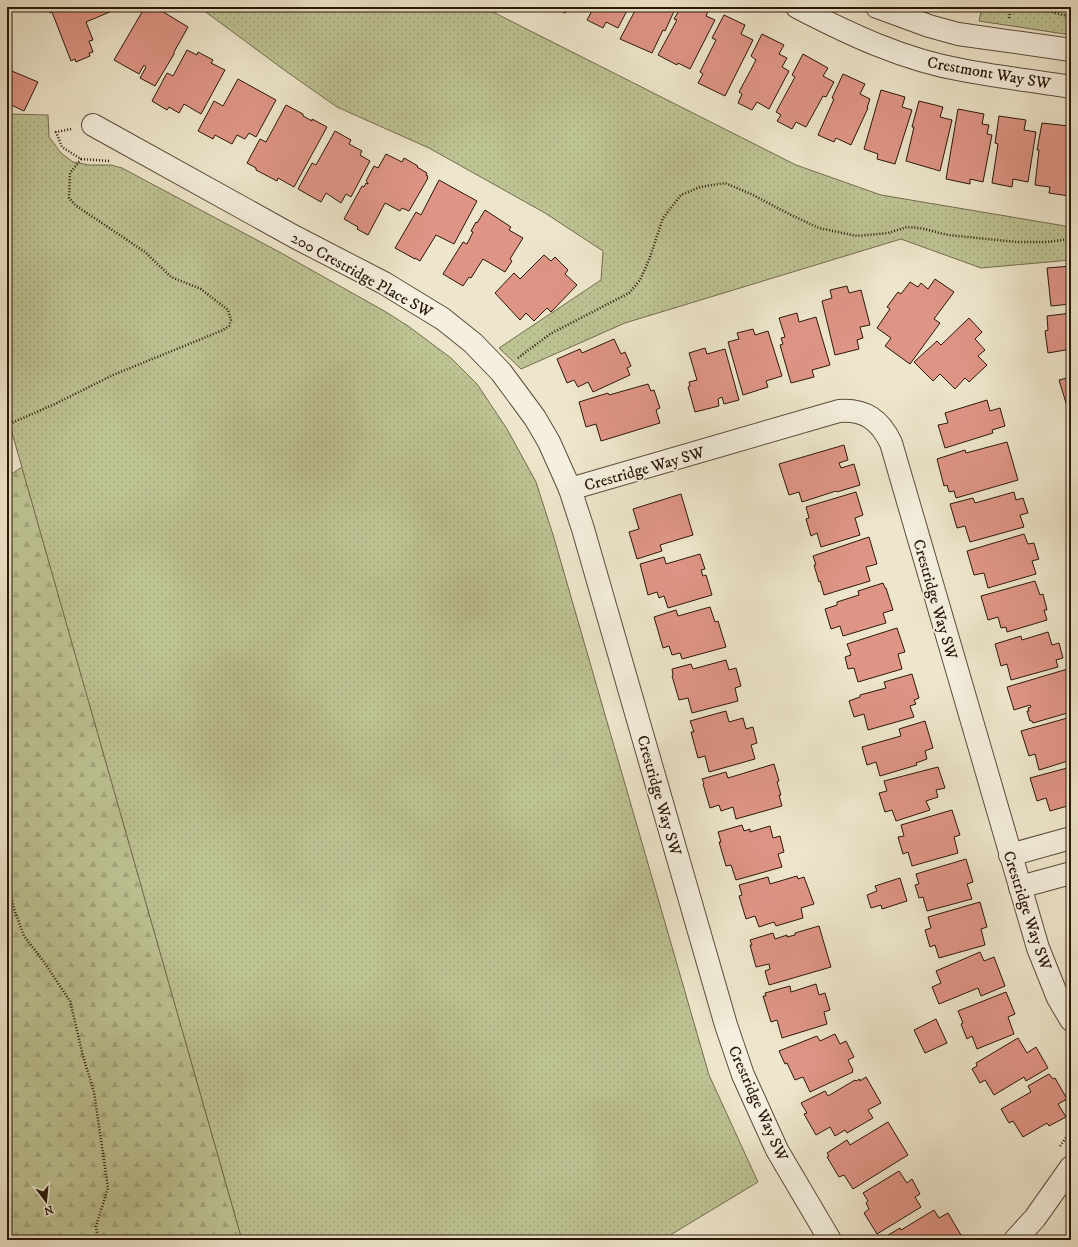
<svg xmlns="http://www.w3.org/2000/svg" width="1078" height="1247" font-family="'IM FELL DW Pica',serif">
	<defs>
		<pattern id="forest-firs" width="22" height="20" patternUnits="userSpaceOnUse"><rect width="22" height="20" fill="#bec394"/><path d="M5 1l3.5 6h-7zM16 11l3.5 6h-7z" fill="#a3a77e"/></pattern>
		<pattern id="park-dots" width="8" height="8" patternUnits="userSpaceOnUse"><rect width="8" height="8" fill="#bec394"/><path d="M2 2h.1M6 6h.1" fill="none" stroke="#a3a77e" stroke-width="1.8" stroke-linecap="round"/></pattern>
	</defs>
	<rect width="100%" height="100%" fill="#eee6cc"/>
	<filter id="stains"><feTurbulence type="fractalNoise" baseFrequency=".005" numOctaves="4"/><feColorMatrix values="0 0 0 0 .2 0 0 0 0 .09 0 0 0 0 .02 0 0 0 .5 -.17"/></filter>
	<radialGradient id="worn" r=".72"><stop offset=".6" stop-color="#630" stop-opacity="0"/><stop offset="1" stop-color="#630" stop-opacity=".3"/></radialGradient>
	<path fill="url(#forest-firs)" stroke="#746d4e" d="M22,467L242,1240H7V477Z"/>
	<g fill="url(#park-dots)" stroke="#746d4e">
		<path d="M199,7H483L796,165L881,195L1071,227V260L981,268L901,239L625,323L521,369L499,348L601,280L603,251L545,213L429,148L337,107L287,72Z"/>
		<path d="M982,7H1071V35L979,21Z"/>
		<path d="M7,114L48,115L49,137L61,153L73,162L89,165H111L122,168L283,254L386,312L408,326L451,358L477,384L507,429L536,482L554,538L709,1075L758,1182L662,1240H242L7,415Z"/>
	</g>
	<g fill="#df9586" stroke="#2b1709">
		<path d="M48,7H111L112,11L86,22L93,40L89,41L93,52L89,53L90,56L76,62L75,59L71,61L52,12L50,13Z"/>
		<path d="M145,7H160L161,8L160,10L188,27L174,52V54L155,86L140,78L146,67L144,65L139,74L114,60Z"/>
		<path d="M554,7H568L565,13Z"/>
		<path d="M573,7H583L581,11Z"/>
		<path d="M594,7H629L618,28L606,22L603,28L587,20Z"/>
		<path d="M637,7H676L665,31L663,30L652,53L620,39Z"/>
		<path d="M681,7H710L706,16L715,20L690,69L678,63L677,65L658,55L677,20L674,19Z"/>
		<path d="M724,15L745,25L741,34L753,40L725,96L698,83L703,74L700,72L716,40L712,38Z"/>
		<path d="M762,34L784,45L779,54L787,58L782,67L789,71L769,109L757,102L752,110L738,103L742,94L739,92L756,60L751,56Z"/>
		<path d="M187,50L197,55L198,52L213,60L211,63L225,70L201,114L184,104L179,113L169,107L167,110L152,101L167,73L173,76Z"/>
		<path d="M803,54L828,68L823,76L834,82L826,97L823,96L806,127L796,122L792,129L777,121L781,115L776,112L795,77L792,75Z"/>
		<path d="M7,69L38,82L24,111L7,103Z"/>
		<path d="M843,74L865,84L860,94L870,99L867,108H868L851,145L836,138L834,142L818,135L834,99L832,98Z"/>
		<path d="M238,79L276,100L256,137L249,133L245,139L237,135L232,144L215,135L213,139L198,131L214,101L223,106Z"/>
		<path d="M881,90L905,97L902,107L912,110L895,164L877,159L878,154L864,149Z"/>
		<path d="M919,101L943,107L940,117L952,120L940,171L906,161L914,127H912Z"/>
		<path d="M286,105L303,114V116L312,121V119L327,127L294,187L278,178L277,181L256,170V168L247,163L260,139L266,142Z"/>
		<path d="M958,109L984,114L982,124L989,125L987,134L992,135L983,182L970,179V184L946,179Z"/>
		<path d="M999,116L1026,120L1024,130L1036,132L1028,182L1013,179L1012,187L992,183L998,144L995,143Z"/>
		<path d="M1042,123L1069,126L1068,137H1071V181L1069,196L1049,193L1050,187L1035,185L1039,150H1037Z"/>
		<path d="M335,131L351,140L349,144L362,151L360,155L370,161L351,197L346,194L341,203L326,193L321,202L298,189L312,163L316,165Z"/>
		<path d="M386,154L402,162L404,158L418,166L417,167L427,173L426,175L428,176L427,178H428L409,211L402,208L400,211L385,203L368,235L357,229L358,227L344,219L362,186L364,187L366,183L368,184V183L366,181L374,166L378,168Z"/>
		<path d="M439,180L477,201L454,244L436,235L420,261L415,258V259L395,248L416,212L421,215Z"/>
		<path d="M485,210L511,227L509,230L523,238L510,259L512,261L505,272L483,259L471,278L469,277L463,286L443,274L463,242L467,244L473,232L471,231L476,222L477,223Z"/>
		<path d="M544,255L551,261L555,257L568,270L565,274L577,285L551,312L547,308L534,321L526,313L520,320L495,293L514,273L520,279Z"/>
		<path d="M1071,266V304L1051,306L1047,268Z"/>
		<path d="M935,279L954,292L934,319L940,323L910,364L885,346L891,338L877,328L890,309L887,307L898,292L901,294L910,282L918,287L921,283L928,289Z"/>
		<path d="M847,286L849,293L861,290L870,325L860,327L863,338L857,340L859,349L835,355L822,301L832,298L830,290Z"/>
		<path d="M797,313L799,322L816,317L830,365L812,370L814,377L791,383L780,345L783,344L781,338L785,337L779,318Z"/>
		<path d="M1071,313V349L1048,353L1045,331L1048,330L1047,316Z"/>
		<path d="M969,318L982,332L975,339L985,350L978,356L987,365L969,382L965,378L955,389L940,374L933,381L914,362L937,341L941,345Z"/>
		<path d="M753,329L755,335L768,331L782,376L766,381L768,387L743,395L728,342L739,339L737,333Z"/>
		<path d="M614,339L621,354L625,352L631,366L627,368L630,375L593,392L588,382L578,387L574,380L567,383L557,359L580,349L582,353Z"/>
		<path d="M705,348L707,354L725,349L739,400L724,404L722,397L718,399L719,406L695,412L688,387L690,386L689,382L697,380L689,353Z"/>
		<path d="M1071,377V415L1070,416L1059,380Z"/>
		<path d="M648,384L651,391L654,390L660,408L656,410L660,423L601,441L596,424L586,427L579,402L608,393L609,395Z"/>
		<path d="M987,400L990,411L1000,408L1005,426L992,430L993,433L945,448L938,425L948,423L945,413Z"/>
		<path d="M1071,422V439L1066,423Z"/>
		<path d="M1007,442L1018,480L956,498L954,491L949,492L947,485L944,486L937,459L965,450L966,453Z"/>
		<path d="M844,445L848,460L839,463L841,468L854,464L860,485L837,492L836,491L802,502L799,492L789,495L779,464Z"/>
		<path d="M856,492L863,515L855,518L860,535L821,547L817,533L811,536L806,519L809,518L806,507Z"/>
		<path d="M1014,492L1016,500L1023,498L1028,513L1020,515L1024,527L970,542L965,526L957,528L950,504L973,498L975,503Z"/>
		<path d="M681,494L693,535L660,545L662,551L637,559L629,532L639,529L633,509Z"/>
		<path d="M1024,534L1028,544L1034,543L1038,557L1039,559L1032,561L1036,574L988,588L984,573L974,575L967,551Z"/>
		<path d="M869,537L877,564L866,567L870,581L824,595L820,581L819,582L814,565H816L813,556Z"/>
		<path d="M700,554L705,569L701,570L703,576L706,575L712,595L668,608L664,596L659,598L657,592L648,595L640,564L664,557L666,564Z"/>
		<path d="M1035,581L1040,595L1043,594L1047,610H1044L1047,620L1007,632L1006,627L1001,628L998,617L988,620L981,596Z"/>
		<path d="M883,583L885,588H886L893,610L883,613L886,623L843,636L840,626L831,629L825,609L837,605V602L859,595L858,591Z"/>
		<path d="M710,607L715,622L718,621L726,647L682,659L680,653L672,655L669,646L663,648L654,617L676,610L678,616Z"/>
		<path d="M897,628L905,652L898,654L902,669L858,682L854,668L848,669L845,657L851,655L847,644Z"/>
		<path d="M1048,632L1052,645L1059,643L1063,658L1056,660L1058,667L1011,680L1007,664L1001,666L995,644L1021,636L1022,640Z"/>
		<path d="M726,660L729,670L736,668L741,686L735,688L738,701L692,713L688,698L679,700L672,676L673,675L672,669L691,664L693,669Z"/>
		<path d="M1071,668V712L1033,723L1032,721H1030L1027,711H1029L1028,708L1031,707L1030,705L1014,710L1007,687Z"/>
		<path d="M912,674L919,698L914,700L916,704L910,706L914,717L868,730L864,714L854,717L849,701L860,697V695L886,688L884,682Z"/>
		<path d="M726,711L729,722L743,718L746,729L753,727L757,743L751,745L755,759L709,772L705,756L698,758L691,732H694L690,721Z"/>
		<path d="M1071,717V760L1039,770L1035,754L1029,756L1021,731Z"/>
		<path d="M925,721L933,748L925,751L927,759L916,763L917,765L880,776L876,762L867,765L862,747L901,736L899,729Z"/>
		<path d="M774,764L779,781L777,782L781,795H779L782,806L736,819L733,807L721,811L719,805L710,808L703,784L704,783L702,779L726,772L728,778Z"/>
		<path d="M938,767L945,788L936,790L938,797L926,801L930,810L896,821L892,810L885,812L879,793L887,791L884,781Z"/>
		<path d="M1071,767V805L1050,811L1046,798L1037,801L1030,778Z"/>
		<path d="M952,810L960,835L954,837L958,853L912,866L908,852L903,854L898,837L904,836L901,825Z"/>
		<path d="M742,825L744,831L750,829V832L770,826L773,838L780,836L784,852L778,854L782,867L736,880L731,865L726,866L719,842H721L718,832Z"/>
		<path d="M966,859L973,882L967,884L972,899L927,911L923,897L919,898L915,885L919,884L916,874Z"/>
		<path d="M797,876L798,879L804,877L814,904L801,908L803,918L776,926L774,922L759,927L755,916L746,919L739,896L742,895L739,885L768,877L770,884Z"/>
		<path d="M900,878L907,901L882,909L881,905L871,908L867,895L877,891L875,886Z"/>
		<path d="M980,902L987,927L981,929L985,945L939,958L935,945L930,947L925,930L931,928L928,917Z"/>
		<path d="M819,926L831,967L769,985L765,971L770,969L769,964L756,967L750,945H752L750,940L773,933L775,939L787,935V937L795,935V933Z"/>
		<path d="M980,952L984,961L994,957L1005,986L981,996L978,988L939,1004L932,987L941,983L936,971Z"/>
		<path d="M816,984L819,995L825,993L830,1010L824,1012L827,1024L782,1038L777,1020L771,1022L763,996H766L765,993L790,986L791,992Z"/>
		<path d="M1006,992L1015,1014L1008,1017L1014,1034L977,1049L972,1036L967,1039L961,1024L963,1023L958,1011Z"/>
		<path d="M936,1019L947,1043L925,1053L914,1030Z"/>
		<path d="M835,1034L840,1044L846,1041L854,1057L848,1060L853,1070L852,1071L853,1072L810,1092L803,1077L795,1080L787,1063L785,1064L779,1051L817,1036L820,1041Z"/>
		<path d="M1018,1038L1027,1053L1036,1047L1048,1068L1026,1081L1024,1077L994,1095L985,1080L980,1083L972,1069L977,1066L976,1063Z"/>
		<path d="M1049,1074L1053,1079L1055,1078L1067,1099L1058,1104L1066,1117L1049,1126L1047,1123L1023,1137L1013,1121L1009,1123L1001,1109L1031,1092L1028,1086Z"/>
		<path d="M866,1077L881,1103L868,1110L873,1118L847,1133L845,1130L835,1136L830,1127L816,1135L804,1114L807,1113L801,1103L825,1091L828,1096L855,1080L856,1081L860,1079V1081Z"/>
		<path d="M888,1122L908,1155L853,1189L844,1175L839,1177L827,1157L829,1156L827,1153L847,1140L850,1145Z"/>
		<path d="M899,1171L907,1183L912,1179L920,1194L915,1197L921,1207L877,1234L864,1213L869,1209L866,1203L868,1201L863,1193Z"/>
		<path d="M934,1210L939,1218L948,1213L964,1240H880L900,1228L901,1230Z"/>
	</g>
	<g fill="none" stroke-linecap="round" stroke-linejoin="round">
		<defs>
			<g id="street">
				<path d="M797,7C849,34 904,60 962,70C998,77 1035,81 1071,87"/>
				<path d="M877,7L929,26L958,34L1071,50"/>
				<path d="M93,125L295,237L384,283L443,319L473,343L501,372L535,418L549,442L570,489"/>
				<path d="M1010,855L1071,838"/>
				<path d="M1020,887L1071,873"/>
				<path d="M830,1240L777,1150L743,1075L726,1025L583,529L570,489L839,411C865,409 880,420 891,443L1038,948L1058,998L1071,1020"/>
				<path d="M1015,1240L1035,1218L1071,1167"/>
			</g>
		</defs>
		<use href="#street" stroke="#5c4b3a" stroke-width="24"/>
		<g stroke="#2b1709" stroke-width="2.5" stroke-dasharray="1 2" stroke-linecap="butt">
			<path d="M1038,7L1062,15L1071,16"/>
			<path d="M1009,18L1011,7"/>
			<path d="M71,129L56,132L62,147L81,159L110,161"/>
			<path d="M518,358L550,334L629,293L640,280L649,260L663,218L681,195L700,187L725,183L751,194L791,215L819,228L857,236L888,233L907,227L920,228L948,235L1017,242H1047L1071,239"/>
			<path d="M7,425L55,404L113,375L221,331L229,326L231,320L228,310L201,289L171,277L145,252L75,205L69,198L70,173L81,159"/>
			<path d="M7,850L8,882L14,909L24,936L44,962L70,1001L83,1056L94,1092L108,1188L96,1226L98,1240"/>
			<path d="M1060,1146L1071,1131"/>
			<path d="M988,1240L993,1235"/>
		</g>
		<use href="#street" stroke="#f4efde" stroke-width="22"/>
	</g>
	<g text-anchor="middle" stroke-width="3.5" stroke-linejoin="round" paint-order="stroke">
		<g font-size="16" fill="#2b1709" stroke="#f4efde">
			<text transform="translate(989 72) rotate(10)" y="6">Crestmont Way SW</text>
			<text transform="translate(362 274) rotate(29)" y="6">200 Crestridge Place SW</text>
			<text transform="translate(644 468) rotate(-16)" y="6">Crestridge Way SW</text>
			<text transform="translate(936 599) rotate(74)" y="6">Crestridge Way SW</text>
			<text transform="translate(660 795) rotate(74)" y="6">Crestridge Way SW</text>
			<text transform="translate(1028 910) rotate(72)" y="6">Crestridge Way SW</text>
			<text transform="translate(759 1103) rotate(66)" y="6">Crestridge Way SW</text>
		</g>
	</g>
	<rect width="1078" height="1247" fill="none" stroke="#eee6cc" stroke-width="24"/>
	<rect x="8" y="8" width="1062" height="1231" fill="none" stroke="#2b1709" stroke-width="2"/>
	<rect x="12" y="12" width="1054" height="1223" fill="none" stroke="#2b1709"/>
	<g transform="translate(46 1201) rotate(164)" stroke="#f4efde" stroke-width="3" paint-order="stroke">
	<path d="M0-3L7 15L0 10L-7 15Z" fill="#2b1709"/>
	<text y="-6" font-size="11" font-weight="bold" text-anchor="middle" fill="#2b1709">N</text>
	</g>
	<rect width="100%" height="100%" filter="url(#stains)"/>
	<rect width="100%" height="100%" fill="url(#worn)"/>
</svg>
